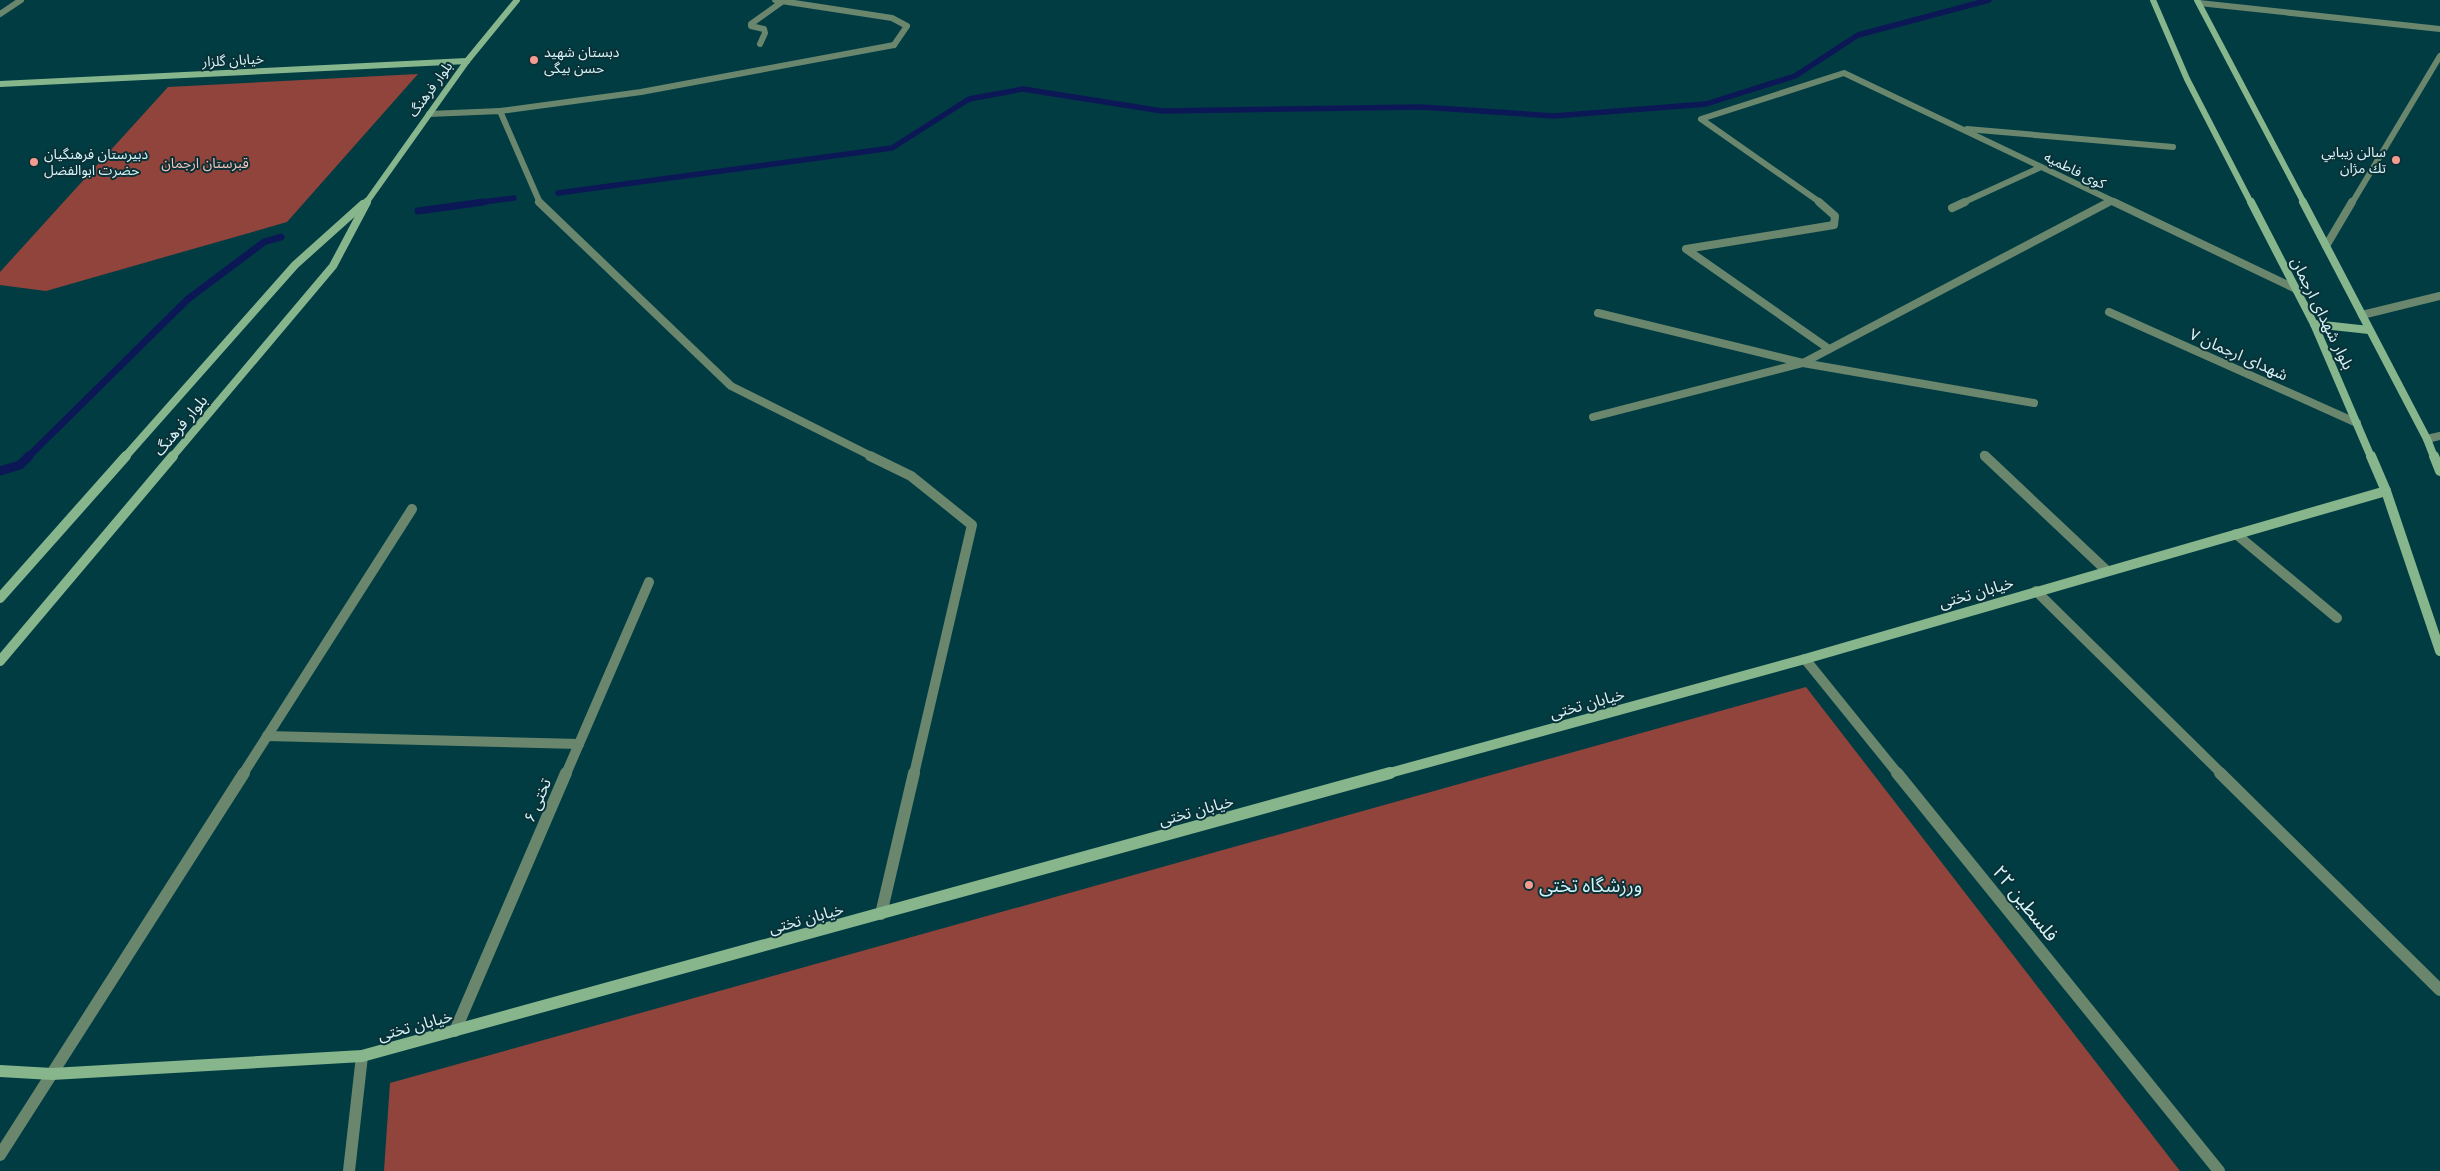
<svg xmlns="http://www.w3.org/2000/svg" width="2440" height="1171" font-family="'Golos Text','Noto Sans Arabic',sans-serif">
	<rect width="100%" height="100%" fill="#023c43"/>
	<g fill="#91443b">
		<path d="M418,74L287,222L46,291L0,285V272L168,87Z"/>
		<path d="M1806,687L2180,1171H384L390,1083Z"/>
	</g>
	<g fill="none" stroke-linecap="round" stroke-linejoin="round">
		<g stroke="#0c1756" stroke-width="5.5">
			<path d="M558,193L892,148L969,99L1023,89L1162,111L1421,107L1554,116L1706,104L1795,76L1858,35L1989,0"/>
			<path d="M475,203L514,198"/>
		</g>
		<g stroke="#0c1756" stroke-width="7">
			<path d="M418,211L484,202"/>
			<path d="M28,457L188,299L264,242L281,237"/>
		</g>
		<path stroke="#0c1756" stroke-width="9" d="M0,471L20,465L29,456"/>
		<path stroke="#6a876d" stroke-width="6" d="M500,111L641,92L894,45"/>
		<g stroke="#6a876d" stroke-width="6">
			<path d="M775,0L892,18L907,26L894,45"/>
			<path d="M2199,3L2440,29"/>
			<path d="M0,14L21,0"/>
			<path d="M760,44L765,33L764,29L751,26V24L783,1"/>
			<path d="M429,114L500,111L540,203"/>
			<path d="M1967,129L2173,147"/>
			<path d="M1821,203L1701,119L1844,73L2117,203"/>
			<path d="M1962,203L2041,167"/>
			<path d="M2107,203L2111,201"/>
			<path d="M2352,203L2440,56"/>
		</g>
		<g stroke="#6a876d" stroke-width="8">
			<path d="M539,202L731,386L873,457"/>
			<path d="M1819,202L1835,216L1834,225L1686,249L1829,349"/>
			<path d="M2114,202L2296,289"/>
			<path d="M1952,208L1965,202"/>
			<path d="M2326,246L2352,202"/>
			<path d="M2109,312L2357,423"/>
			<path d="M1598,313L1803,363L2034,403"/>
			<path d="M2362,315L2440,296"/>
			<path d="M1593,417L1803,363L2109,202"/>
			<path d="M2427,439L2440,436"/>
			<path d="M1984,455L1986,457"/>
		</g>
		<g stroke="#6a876d" stroke-width="10">
			<path d="M870,456L911,476L972,525L914,774"/>
			<path d="M1985,456L2107,571"/>
			<path d="M2236,534L2337,618"/>
			<path d="M2036,591L2222,774"/>
			<path d="M1805,659L1898,774"/>
			<path d="M267,736L579,744"/>
			<path d="M243,774L412,509"/>
			<path d="M566,774L649,582"/>
		</g>
		<g stroke="#6a876d" stroke-width="12">
			<path d="M1897,773L2219,1171"/>
			<path d="M2220,773L2440,990"/>
			<path d="M881,914L914,773"/>
			<path d="M455,1031L566,773"/>
			<path d="M0,1155L244,773"/>
			<path d="M349,1171L362,1056"/>
		</g>
		<g stroke="#87b68d" stroke-width="6">
			<path d="M2153,0L2187,79L2251,203"/>
			<path d="M2197,0L2304,203"/>
			<path d="M0,84L467,61"/>
			<path d="M366,203L467,61L517,0"/>
		</g>
		<g stroke="#87b68d" stroke-width="8">
			<path d="M2251,202L2314,324L2371,457"/>
			<path d="M2303,202L2427,439L2434,457"/>
			<path d="M2314,324L2369,330"/>
			<path d="M125,457L295,265L363,204"/>
			<path d="M172,457L333,266L367,202"/>
		</g>
		<g stroke="#87b68d" stroke-width="10">
			<path d="M2371,456L2386,491L2440,651"/>
			<path d="M2434,456L2440,471"/>
			<path d="M0,598L126,456"/>
			<path d="M0,661L173,456"/>
			<path d="M1386,774L1805,659L2386,491"/>
		</g>
		<path stroke="#87b68d" stroke-width="12" d="M0,1071L52,1074L362,1056L1390,773"/>
	</g>
	<g fill="#f59c90" stroke="#0b3035" stroke-width="2">
		<circle cx="534" cy="60" r="5"/>
		<circle cx="2396" cy="160" r="5"/>
		<circle cx="34" cy="162" r="5"/>
		<circle cx="1529" cy="885" r="5"/>
	</g>
	<g text-anchor="middle" stroke-width="4" stroke-linejoin="round" paint-order="stroke">
		<g font-size="14" fill="#d4f4f9" stroke="#0b3035" text-anchor="start">
			<text x="544" y="57">دبستان شهید<tspan x="544" dy="16">حسن بیگی</tspan></text>
			<text x="2386" y="157" text-anchor="end">سالن زيبايي<tspan x="2386" dy="16">تك مژان</tspan></text>
			<text x="44" y="159">دبیرستان فرهنگیان<tspan x="44" dy="16">حضرت ابوالفضل</tspan></text>
		</g>
		<g font-size="14" fill="#d4f4f9" stroke="#0b3035">
			<text transform="translate(233 60) rotate(-3)" y="5">خیابان گلزار</text>
			<text transform="translate(430 89) rotate(-54)" y="5">بلوار فرهنگ</text>
			<text transform="translate(2075 170) rotate(26)" y="5">کوی فاطمیه</text>
		</g>
		<g font-size="14" fill="#f2c1b9" stroke="#0b3035">
			<text x="205" y="168">قبرستان ارجمان</text>
		</g>
		<g font-size="16" fill="#d4f4f9" stroke="#0b3035">
			<text transform="translate(2323 313) rotate(64)" y="6">بلوار شهدای ارجمان</text>
			<text transform="translate(2239 354) rotate(24)" y="6">شهدای ارجمان ۷</text>
			<text transform="translate(180 425) rotate(-50)" y="6">بلوار فرهنگ</text>
			<text transform="translate(1976 592) rotate(-16)" y="6">خیابان تختی</text>
			<text transform="translate(1587 703) rotate(-15)" y="6">خیابان تختی</text>
			<text transform="translate(537 800) rotate(-67)" y="6">تختی ۶</text>
			<text transform="translate(1196 810) rotate(-15)" y="6">خیابان تختی</text>
			<text transform="translate(806 918) rotate(-15)" y="6">خیابان تختی</text>
			<text transform="translate(415 1025) rotate(-15)" y="6">خیابان تختی</text>
		</g>
		<g font-size="19" fill="#d4f4f9" stroke="#0b3035" text-anchor="start">
			<text x="1539" y="892">ورزشگاه تختی</text>
		</g>
		<g font-size="19" fill="#d4f4f9" stroke="#0b3035">
			<text transform="translate(2026 903) rotate(51)" y="7">فلسطین ۲۲</text>
		</g>
	</g>
</svg>
